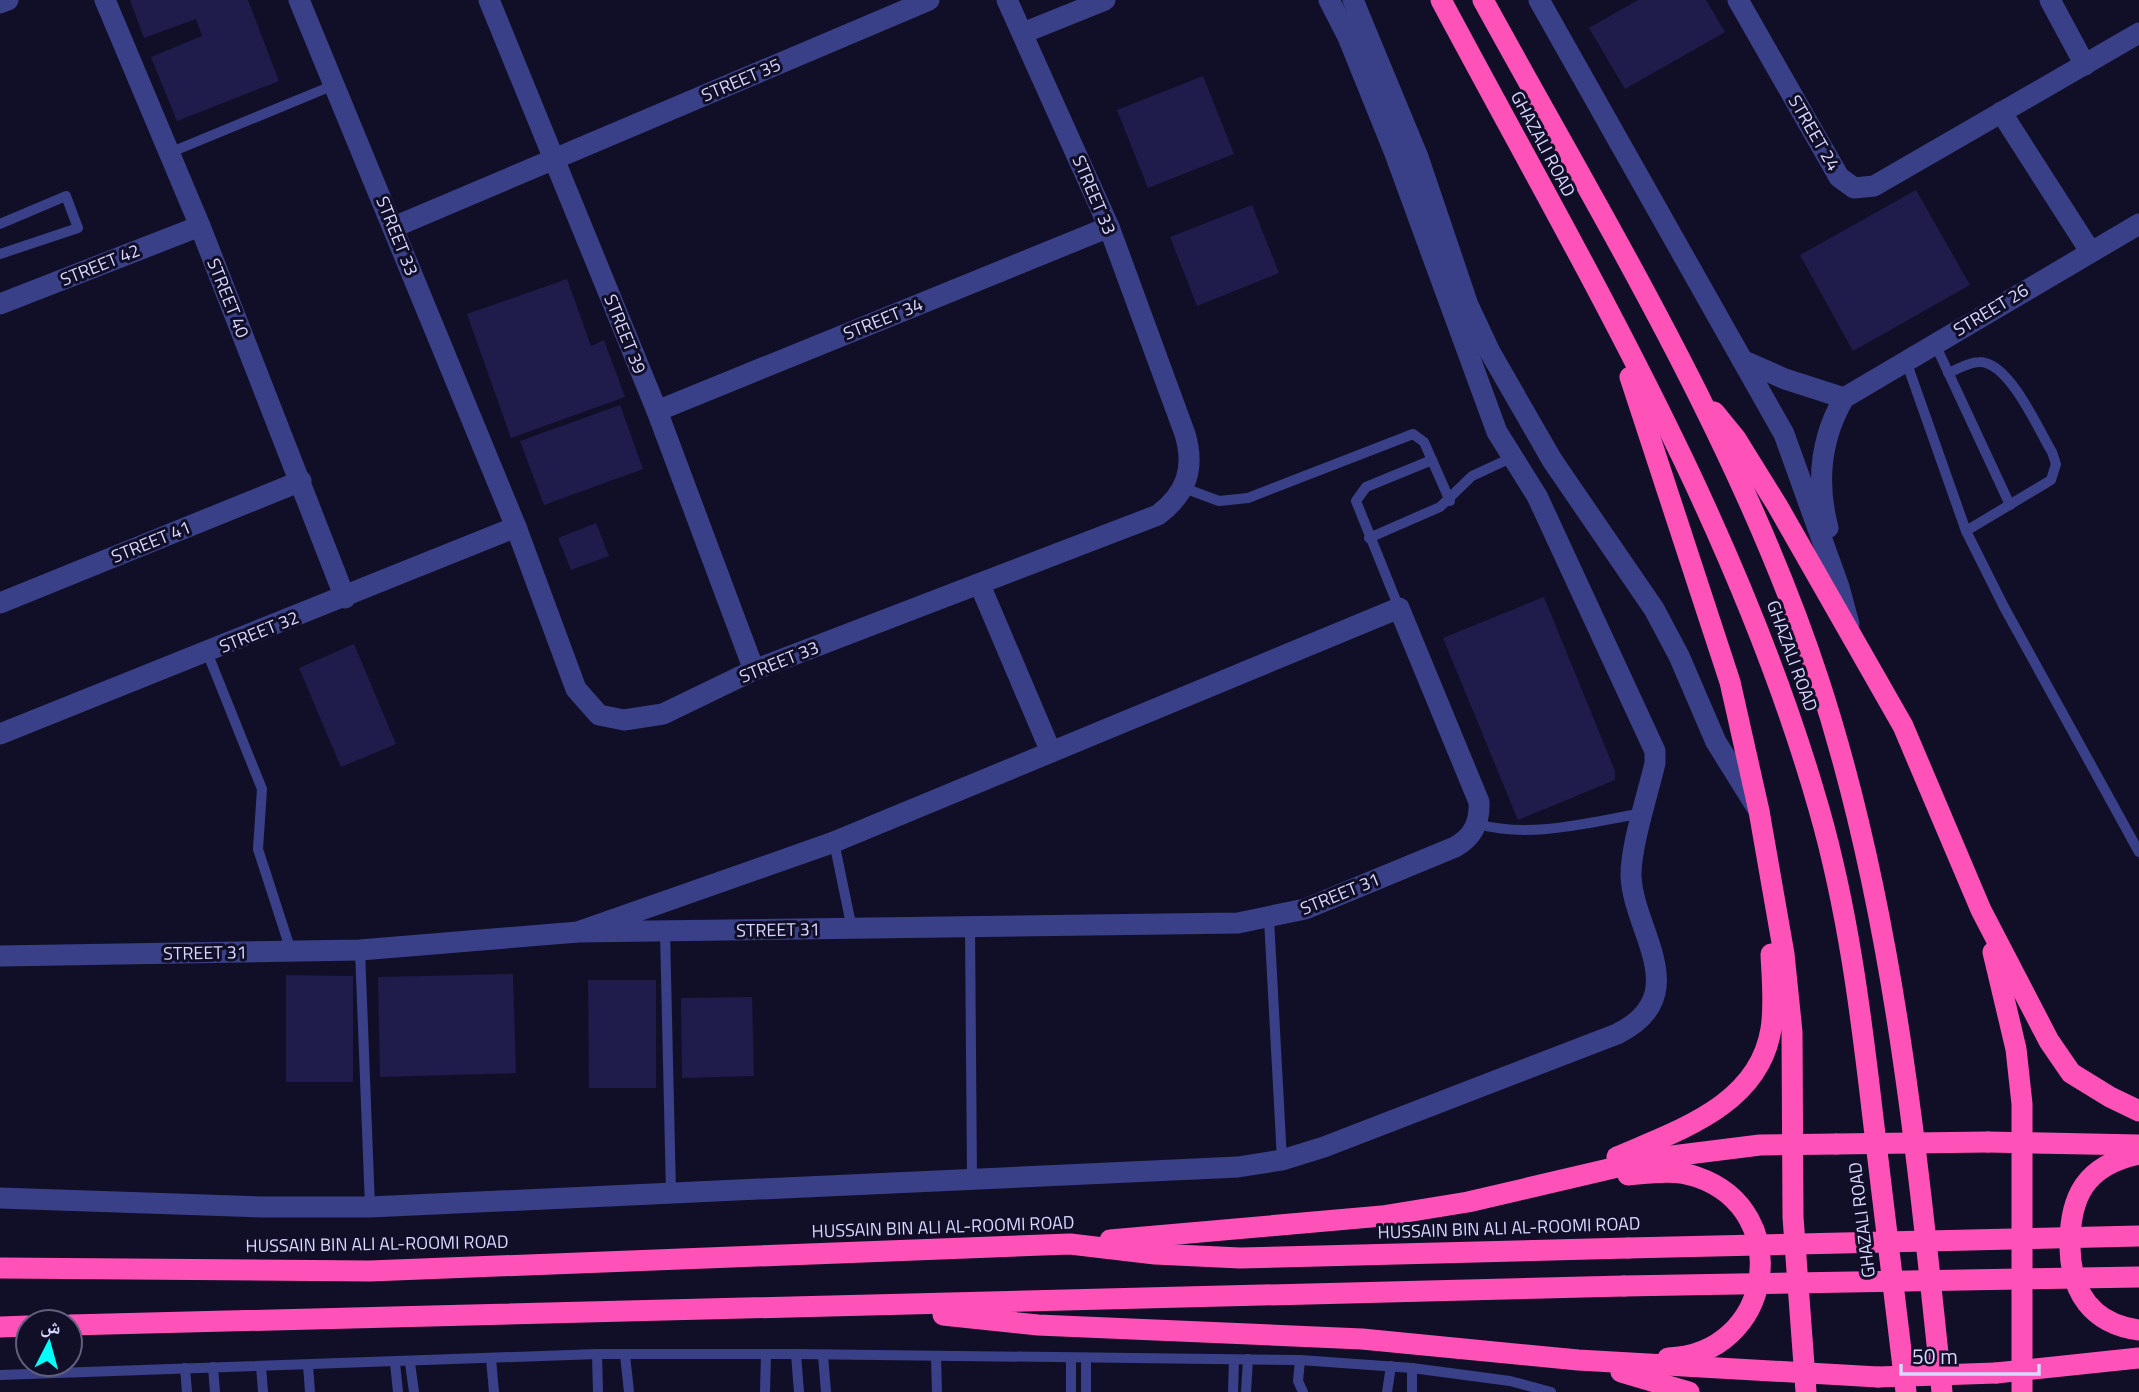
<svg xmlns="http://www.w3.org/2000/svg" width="2139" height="1392" font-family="'Titillium Web','Noto Naskh Arabic',sans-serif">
	<rect width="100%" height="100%" fill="#110f28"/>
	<g fill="#1f1b4a">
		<path d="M130,0H248L279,81L177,121L151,57L202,36L196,19L144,38Z"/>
		<path d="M1638,0H1706L1725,32L1625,89L1589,28Z"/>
		<path d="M1203,76L1234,154L1148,188L1117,110Z"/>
		<path d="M1916,190L1970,285L1853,351L1800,255Z"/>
		<path d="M1252,205L1279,273L1197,306L1170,237Z"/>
		<path d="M567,279L591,346L604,340L625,397L511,438L467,314Z"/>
		<path d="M620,405L643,469L544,505L520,441Z"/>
		<path d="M596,523L609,556L571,570L558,538Z"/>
		<path d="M1544,597L1615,771V780L1518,820L1443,638Z"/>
		<path d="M354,644L396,744L341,767L299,668Z"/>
		<path d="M513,974L516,1073L380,1077L378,977Z"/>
		<path d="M286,975L353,976V1082H286Z"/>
		<path d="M588,980H656V1088H589Z"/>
		<path d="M752,997L754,1076L682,1078L681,998Z"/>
	</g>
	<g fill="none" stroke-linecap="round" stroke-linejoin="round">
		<g stroke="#3a4088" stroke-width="10">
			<path d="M169,153L334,85"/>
			<path d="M0,224L66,196L78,228L0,254"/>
			<path d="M1935,344L2010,505"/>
			<path d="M1906,361L1966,531L2004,607L2139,852"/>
			<path d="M1948,373C1958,369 1969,362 1979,362C2009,361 2038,429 2052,452L2056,464L2051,480L1966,531"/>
			<path d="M1184,488L1219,501L1248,498L1413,434L1424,442L1450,501"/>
			<path d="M1369,538L1440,507L1472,476L1511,458"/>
			<path d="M1399,608L1356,501L1366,487L1432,460"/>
			<path d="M207,652L262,789L258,849L291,951"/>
			<path d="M1477,824C1532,839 1589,822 1644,813"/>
			<path d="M834,842L852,929"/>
			<path d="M1269,919L1282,1160"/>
			<path d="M970,927L972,1179"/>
			<path d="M665,931L671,1193"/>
			<path d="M360,950L370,1207"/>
			<path d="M597,1354L598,1392"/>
			<path d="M796,1354L799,1392"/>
			<path d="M625,1355L629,1392"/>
			<path d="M823,1355L826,1392"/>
			<path d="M936,1357L937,1392"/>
			<path d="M491,1359L494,1392"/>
			<path d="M1086,1359V1392"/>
			<path d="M1300,1360L1298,1381L1303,1392"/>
			<path d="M395,1363L398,1392"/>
			<path d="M410,1363L414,1392"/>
			<path d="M308,1365L310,1392"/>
			<path d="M261,1366L263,1392"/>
			<path d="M213,1367L215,1392"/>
			<path d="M185,1368L187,1392"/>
			<path d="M0,1375L597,1354H796L1300,1360L1412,1368L1510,1381L1551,1392"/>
			<path d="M765,1392L766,1355"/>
			<path d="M1071,1392V1359"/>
			<path d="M1233,1392L1234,1360"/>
			<path d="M1246,1392L1248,1359"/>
			<path d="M1387,1392L1391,1366"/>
			<path d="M1412,1392V1368"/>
		</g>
		<g stroke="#3a4088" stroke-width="21">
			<path d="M105,0L200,226L345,598"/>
			<path d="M299,0L516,527L576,689L599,715L624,720L663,714L754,670L1158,515C1187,493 1195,468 1185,434L1109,227L1007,0"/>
			<path d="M489,0L657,411L754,670"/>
			<path d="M1353,0L1418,157L1468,305L1490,352L1552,460L1654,609L1679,656L1716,742L1759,811"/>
			<path d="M1539,0L1784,434L1839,587L1849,624"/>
			<path d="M1738,0L1839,177L1854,188L1874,186L2139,33"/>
			<path d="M2050,0L2085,65"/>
			<path d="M0,3L8,0"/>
			<path d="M1023,33L1105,0"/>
			<path d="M2001,112L2090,251"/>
			<path d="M394,227L929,0"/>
			<path d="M0,304L200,226"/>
			<path d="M1742,360L1785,379L1844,398"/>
			<path d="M657,411L1109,227"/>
			<path d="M1828,528C1816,482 1820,439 1844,398L2139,224"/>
			<path d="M980,585L1051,752"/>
			<path d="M0,603L301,481"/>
			<path d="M0,734L516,527"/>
			<path d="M0,956L360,950L578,932L1238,923L1305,909L1455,847C1473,837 1480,823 1479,802L1399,608L834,842L578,932"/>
			<path d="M0,1198L262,1207H370L1238,1167L1282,1160L1324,1147L1617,1034C1696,995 1632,930 1631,875C1631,844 1648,794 1655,763V751L1537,496L1497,432L1394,151L1348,37L1329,0"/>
		</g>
		<g stroke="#ff52b9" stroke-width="21">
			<path d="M1441,0C1581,263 1737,521 1819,809C1848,910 1861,1014 1873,1118C1884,1209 1895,1301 1906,1392"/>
			<path d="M1483,0C1603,219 1741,443 1819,681C1894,911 1917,1153 1942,1392"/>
			<path d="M1630,377L1730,682L1759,811L1784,954L1792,1032L1793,1217L1806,1392"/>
			<path d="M1714,412L1736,439L1777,505L1903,726L1981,910L2049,1041L2071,1073L2110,1097L2139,1111"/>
			<path d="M1993,952L2016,1049L2022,1104V1392"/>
			<path d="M1988,1142L2139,1145"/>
			<path d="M2139,1154C2086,1165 2069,1196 2070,1248C2071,1292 2092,1324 2139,1330"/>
			<path d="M1617,1157C1679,1130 1759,1105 1771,1029C1775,1005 1772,979 1771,954"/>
			<path d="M1628,1175C1651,1173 1675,1169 1697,1177C1796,1211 1773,1355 1668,1358"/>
			<path d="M1110,1240L1382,1216L1468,1202L1656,1158L1760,1145L1836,1144"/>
			<path d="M0,1268L370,1271L1070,1244L1155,1254L1240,1258L1628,1248"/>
			<path d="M943,1315L1038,1325L1362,1339L1578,1360L1878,1377"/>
			<path d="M70,1325L1624,1286"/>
			<path d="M0,1327L28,1326"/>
			<path d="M1621,1372L1689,1392"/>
			<path d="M1996,1373L2139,1358"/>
		</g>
		<g stroke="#ff52b9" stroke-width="21">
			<path d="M1836,1144L1988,1142"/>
			<path d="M1628,1248L2139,1236"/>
			<path d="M1624,1286L2139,1277"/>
			<path d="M1878,1377L1996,1373"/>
		</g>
	</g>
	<g text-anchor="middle" stroke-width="6" stroke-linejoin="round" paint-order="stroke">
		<g font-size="18" fill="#d7d7ff" stroke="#110f28">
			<text transform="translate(741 80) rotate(-23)" y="6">STREET 35</text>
			<text transform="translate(1814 133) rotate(60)" y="6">STREET 24</text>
			<text transform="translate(1543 144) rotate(62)" y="6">GHAZALI ROAD</text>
			<text transform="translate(1094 195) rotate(67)" y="6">STREET 33</text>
			<text transform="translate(397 236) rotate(68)" y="6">STREET 33</text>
			<text transform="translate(100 265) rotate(-22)" y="6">STREET 42</text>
			<text transform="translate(228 298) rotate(68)" y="6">STREET 40</text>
			<text transform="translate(1991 310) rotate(-31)" y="6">STREET 26</text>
			<text transform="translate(883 319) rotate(-22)" y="6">STREET 34</text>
			<text transform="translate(625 334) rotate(68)" y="6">STREET 39</text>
			<text transform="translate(151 542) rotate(-22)" y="6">STREET 41</text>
			<text transform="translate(259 632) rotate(-22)" y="6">STREET 32</text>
			<text transform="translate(1792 656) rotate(70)" y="6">GHAZALI ROAD</text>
			<text transform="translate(779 662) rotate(-22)" y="6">STREET 33</text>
			<text transform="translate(1340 894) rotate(-22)" y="6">STREET 31</text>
			<text transform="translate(778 930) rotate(-1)" y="6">STREET 31</text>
			<text transform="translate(205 953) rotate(-1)" y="6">STREET 31</text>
			<text transform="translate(1862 1220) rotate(-97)" y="6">GHAZALI ROAD</text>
			<text transform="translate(943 1227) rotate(-2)" y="6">HUSSAIN BIN ALI AL-ROOMI ROAD</text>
			<text transform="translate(1509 1228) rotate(-2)" y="6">HUSSAIN BIN ALI AL-ROOMI ROAD</text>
			<text transform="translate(377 1244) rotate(-1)" y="6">HUSSAIN BIN ALI AL-ROOMI ROAD</text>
		</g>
	</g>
	<g transform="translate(49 1343) rotate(6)"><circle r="33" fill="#110f28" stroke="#605f7e" stroke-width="2"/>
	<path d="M0-5L12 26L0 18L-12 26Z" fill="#03fffa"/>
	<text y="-10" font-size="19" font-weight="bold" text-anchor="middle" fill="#d7d7ff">ش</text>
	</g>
	<path d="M1901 1364v10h138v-10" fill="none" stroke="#d7d7ff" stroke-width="3.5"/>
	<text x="1912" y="1364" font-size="21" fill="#d7d7ff" stroke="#110f28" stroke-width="5" paint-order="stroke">50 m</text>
</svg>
